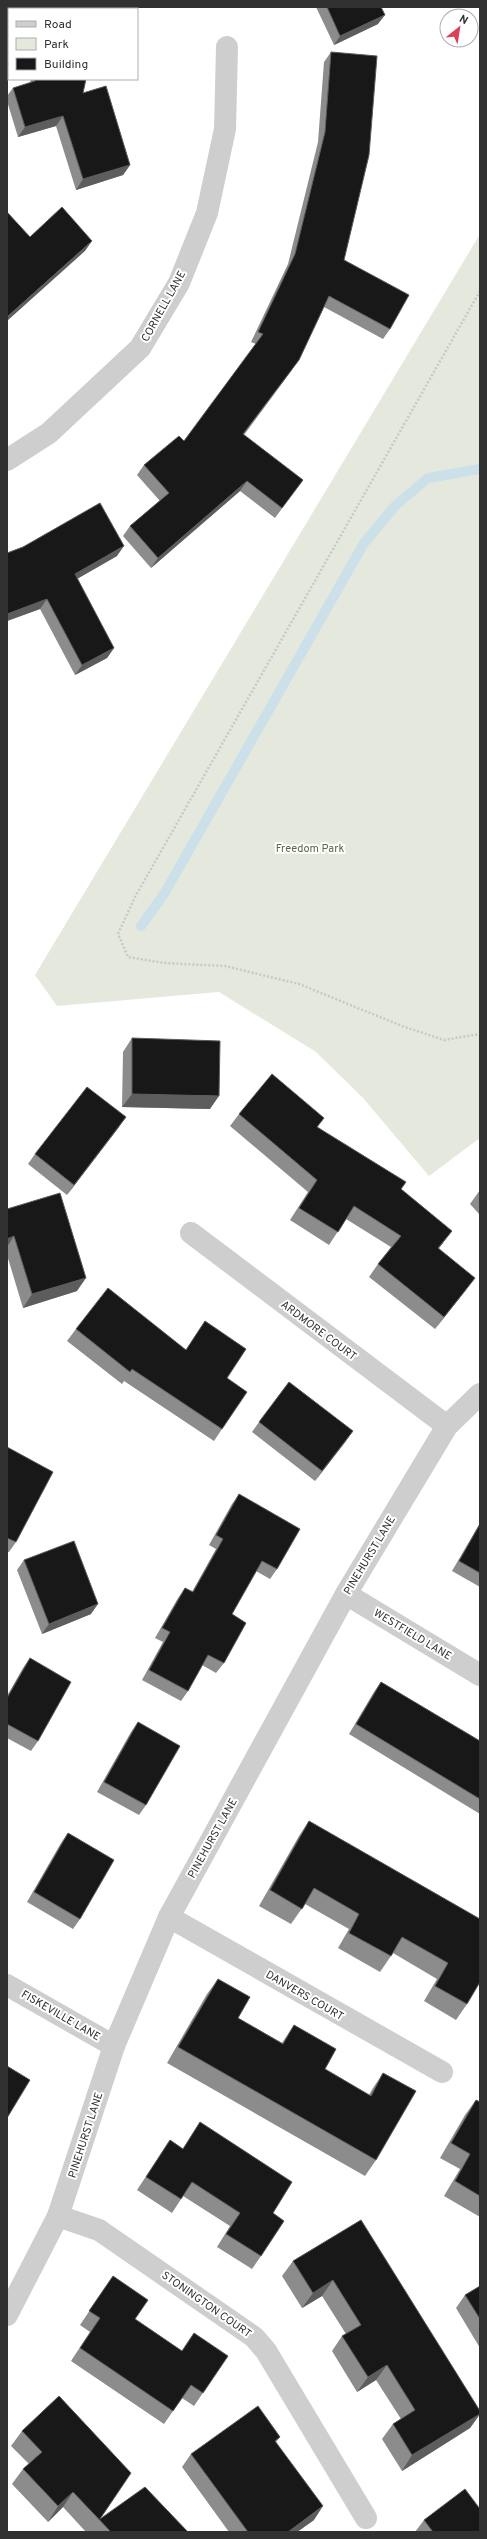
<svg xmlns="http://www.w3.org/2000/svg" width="487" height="2539" font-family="Overpass,sans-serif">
	<rect width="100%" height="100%" fill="#fff"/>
	<path fill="#e5e9dd" d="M480,234V1138L429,1176L363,1098L316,1052L219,992L57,1006L35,975Z"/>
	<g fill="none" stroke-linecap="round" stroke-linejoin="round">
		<path stroke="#cbe0e8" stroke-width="10" d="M141,926L164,894L364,543L396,505L428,478L480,469"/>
		<path stroke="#c8c8c8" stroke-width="2.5" stroke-dasharray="2 2" stroke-linecap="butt" d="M480,291L135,897L118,934L128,957L164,963L225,966L299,984L402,1026L444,1040L480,1034"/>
		<g stroke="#cecece" stroke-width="22">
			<path d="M7,460L49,433L140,348L179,283L207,213L225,129L227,47"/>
			<path d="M191,1233L447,1426"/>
			<path d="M346,1594L480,1675"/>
			<path d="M169,1917L442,2072"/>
			<path d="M7,1985L114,2046"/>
			<path d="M58,2216L99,2230L254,2337L266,2351L366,2518"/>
			<path d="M7,2315L58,2216L114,2046L169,1917L346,1594L447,1426L480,1394"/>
		</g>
	</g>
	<g fill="#8c8c8c">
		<path d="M47,7H103L102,9H46Z"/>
		<path d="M316,7H381L378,24L334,45Z"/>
		<path d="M331,52L344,260L390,329L383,339L324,307L292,370L244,435L303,480L275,518L240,491L151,568L123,536L130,526L160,501L137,475L144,465L184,441L256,344L251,342L288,264L318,142L324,62Z"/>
		<path d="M31,79H86L83,93L130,165L123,175L76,190L56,126L18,137L7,101V96L13,88L30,83Z"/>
		<path d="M7,553L117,556L77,579L114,648L107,658L75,675L40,609L7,621Z"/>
		<path d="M132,1038L210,1109L122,1107L123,1052Z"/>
		<path d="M239,1114L318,1127L401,1189L443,1243L439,1248L466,1290L435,1329L369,1277L378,1264L391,1247L346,1219L329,1245L290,1220L308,1192L230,1126Z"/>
		<path d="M119,1127L67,1195L28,1164L35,1154Z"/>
		<path d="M480,1190V1215L470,1204Z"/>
		<path d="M7,1209L77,1291L23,1308L7,1255Z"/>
		<path d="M205,1321L227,1378L222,1429L214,1441L124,1381L122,1384L67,1341L76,1329L186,1350Z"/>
		<path d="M259,1422L346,1441L315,1481L252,1432Z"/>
		<path d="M7,1447L16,1542L9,1552H7Z"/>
		<path d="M239,1494L277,1569L270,1579L256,1571L232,1614L224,1663L216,1673L202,1665L188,1691L181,1701L142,1680L163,1642L155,1638L178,1598L185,1588L192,1592L216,1549L209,1545L232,1504Z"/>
		<path d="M480,1523V1587L452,1571Z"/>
		<path d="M24,1560L91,1614L42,1634L17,1570Z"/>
		<path d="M30,1658L38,1741L31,1751L7,1738V1696L23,1668Z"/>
		<path d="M381,1682L480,1741V1814L349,1734L374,1692Z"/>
		<path d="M138,1722L146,1805L139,1815L97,1792L131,1732Z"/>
		<path d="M309,1821L480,1919L467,2004L456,2020L424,2001L437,1979L393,1953L380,1972L338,1948L349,1929L305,1904L291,1924L259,1906L299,1836Z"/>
		<path d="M68,1833L80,1919L73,1929L27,1902L61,1843Z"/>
		<path d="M218,1979L238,2018L282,2043L294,2025L325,2069L369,2095L373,2088L383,2073L376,2160L365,2176L167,2063L207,1994Z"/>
		<path d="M476,2100L480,2102V2217L444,2196L460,2169L440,2158L465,2115Z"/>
		<path d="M200,2122L273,2213L261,2256L252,2269L217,2247L230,2226L183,2196L172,2213L137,2190L170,2140L183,2149Z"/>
		<path d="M361,2220L480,2411V2414L470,2428L402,2471L382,2439L393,2424L401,2419L376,2380L357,2392L332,2351L342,2336L346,2334L322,2296L302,2308L282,2276L293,2261Z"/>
		<path d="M113,2276L135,2319L182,2351L228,2356L194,2406L182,2398L164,2424L71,2361L90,2332L80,2325Z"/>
		<path d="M480,2286V2348L456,2308L465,2295Z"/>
		<path d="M59,2396L100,2519L188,2532H86L63,2507L48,2522L12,2484L23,2469L29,2464L11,2446L22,2431Z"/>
		<path d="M280,2437L276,2442L314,2520L297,2532H229L182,2467L191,2454Z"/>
		<path d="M424,2520L480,2532H415Z"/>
	</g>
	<g fill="#5d5d5d">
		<path d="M385,15L378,24L334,45L340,36Z"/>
		<path d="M63,116L56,126L18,137L25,127Z"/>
		<path d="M130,165L123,175L76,190L83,179Z"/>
		<path d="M92,241L85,251L7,321V317Z"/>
		<path d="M247,481L240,491L151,568L158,558Z"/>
		<path d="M124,546L117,556L68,584L75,574Z"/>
		<path d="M47,599L40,609L7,621V614Z"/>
		<path d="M114,648L107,658L75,675L82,665Z"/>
		<path d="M132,1094L219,1096L210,1109L122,1107Z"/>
		<path d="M126,1117L119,1127L67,1195L74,1185Z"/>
		<path d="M452,1231L443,1243L429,1260L438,1248Z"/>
		<path d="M14,1236L7,1247V1239Z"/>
		<path d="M86,1278L77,1291L23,1308L32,1294Z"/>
		<path d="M475,1278L466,1290L435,1329L444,1317Z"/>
		<path d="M353,1431L346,1441L315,1481L322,1471Z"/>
		<path d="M98,1604L91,1614L42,1634L49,1624Z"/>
		<path d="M333,2280L322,2296L302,2308L313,2293Z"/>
		<path d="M387,2365L376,2380L357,2392L368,2377Z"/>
		<path d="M480,2414L470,2428L402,2471L412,2455Z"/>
		<path d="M73,2492L63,2507L48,2522L58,2506Z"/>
		<path d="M323,2506L314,2520L297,2532H288Z"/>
	</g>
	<g fill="#181818" stroke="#5d5d5d">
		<path d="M52,7H103L102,9H51Z"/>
		<path d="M327,7H381L385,15L340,36Z"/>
		<path d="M331,52L377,56L369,155L344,260L409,295L390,329L329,296L299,360L243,434L303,480L282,508L247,481L158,558L130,526L169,493L144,465L179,436L184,441L263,334L258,332L295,254L325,132Z"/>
		<path d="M35,79H86L83,93L106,86L130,165L83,179L63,116L25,127L13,88L35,81Z"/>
		<path d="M62,207L92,241L7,317V212L30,237Z"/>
		<path d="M100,503L124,546L75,574L114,648L82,665L47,599L7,614V553L23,547Z"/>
		<path d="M132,1038L220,1041L219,1096L132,1094Z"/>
		<path d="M272,1074L324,1118L317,1127L406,1182L401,1189L452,1231L438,1248L475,1278L444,1317L378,1264L401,1236L354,1206L338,1232L299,1208L317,1180L239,1114Z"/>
		<path d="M87,1087L126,1117L74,1185L35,1154Z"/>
		<path d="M60,1193L86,1278L32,1294L14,1236L7,1239V1209Z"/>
		<path d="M108,1288L186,1350L205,1321L246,1349L227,1378L247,1392L222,1429L132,1369L130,1372L76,1329Z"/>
		<path d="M289,1382L353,1431L322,1471L259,1422Z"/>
		<path d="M7,1447L53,1472L16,1542L7,1538Z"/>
		<path d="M239,1494L300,1529L277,1569L262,1561L232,1614L246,1623L224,1663L208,1655L188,1691L149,1670L170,1632L162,1628L185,1588L193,1592L223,1539L216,1535Z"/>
		<path d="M480,1524V1573L459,1561Z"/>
		<path d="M74,1541L98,1604L49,1624L24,1560Z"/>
		<path d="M30,1658L71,1682L38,1741L7,1724V1698Z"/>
		<path d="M381,1682L480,1741V1799L356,1724Z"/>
		<path d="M138,1722L180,1746L146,1805L104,1782Z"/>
		<path d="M309,1821L480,1919V1982L467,2004L435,1986L448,1963L402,1937L391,1956L349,1933L359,1914L314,1888L302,1909L270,1890Z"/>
		<path d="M68,1833L114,1860L80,1919L34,1892Z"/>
		<path d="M218,1979L250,1997L238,2018L283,2044L294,2025L336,2049L325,2069L371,2096L383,2073L416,2091L376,2160L178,2047Z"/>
		<path d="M7,2066L30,2080L7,2118Z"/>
		<path d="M476,2100L480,2102V2196L455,2181L470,2154L451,2143Z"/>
		<path d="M200,2122L292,2182L273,2213L284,2221L261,2256L226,2234L240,2213L192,2182L181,2199L146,2177L170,2140L183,2149Z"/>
		<path d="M361,2220L480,2411V2414L412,2455L393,2424L415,2410L387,2365L368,2377L342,2336L361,2325L333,2280L313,2293L293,2261Z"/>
		<path d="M113,2276L148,2300L135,2319L182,2351L194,2333L228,2356L203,2393L191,2385L173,2411L80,2348L100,2318L89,2311Z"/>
		<path d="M480,2286V2319L465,2295Z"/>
		<path d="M59,2396L131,2473L100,2519L145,2487L188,2532H111L73,2492L58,2506L23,2469L42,2452L22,2431Z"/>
		<path d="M258,2406L280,2437L275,2441L323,2506L288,2532H248L191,2454Z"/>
		<path d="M465,2489L480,2509V2532H433L424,2520Z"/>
	</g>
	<g text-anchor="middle" stroke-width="4" stroke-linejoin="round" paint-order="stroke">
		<g font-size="11" fill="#313131" stroke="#fff">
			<text transform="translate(163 306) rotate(-61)" y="4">CORNELL LANE</text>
			<text transform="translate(319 1330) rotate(37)" y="4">ARDMORE COURT</text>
			<text transform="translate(369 1555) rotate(-59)" y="4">PINEHURST LANE</text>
			<text transform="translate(413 1634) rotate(31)" y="4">WESTFIELD LANE</text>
			<text transform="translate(212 1838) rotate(-61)" y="4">PINEHURST LANE</text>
			<text transform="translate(305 1995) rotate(30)" y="4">DANVERS COURT</text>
			<text transform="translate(61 2015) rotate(30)" y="4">FISKEVILLE LANE</text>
			<text transform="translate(85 2135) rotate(-72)" y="4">PINEHURST LANE</text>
			<text transform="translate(207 2304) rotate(35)" y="4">STONINGTON COURT</text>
		</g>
		<g font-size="11" fill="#576a41" stroke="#fff">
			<text x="310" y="852">Freedom Park</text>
		</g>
	</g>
	<rect width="487" height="2539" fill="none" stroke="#313131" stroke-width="16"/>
	<rect x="8" y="8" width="130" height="72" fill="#ffffff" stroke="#adadad"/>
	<rect x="16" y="21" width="20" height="6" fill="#cecece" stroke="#adadad"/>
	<text x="44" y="28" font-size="12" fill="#313131">Road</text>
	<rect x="16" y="38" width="20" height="12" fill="#e5e9dd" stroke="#adadad"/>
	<text x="44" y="48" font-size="12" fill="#313131">Park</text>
	<rect x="16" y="58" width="20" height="12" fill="#181818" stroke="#adadad"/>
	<text x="44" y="68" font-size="12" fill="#313131">Building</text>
	<g transform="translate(459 28) rotate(30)"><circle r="19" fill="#ffffff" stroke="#adadad"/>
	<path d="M0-3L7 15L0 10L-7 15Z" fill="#d94158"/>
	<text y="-6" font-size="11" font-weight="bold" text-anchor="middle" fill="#313131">N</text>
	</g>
</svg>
